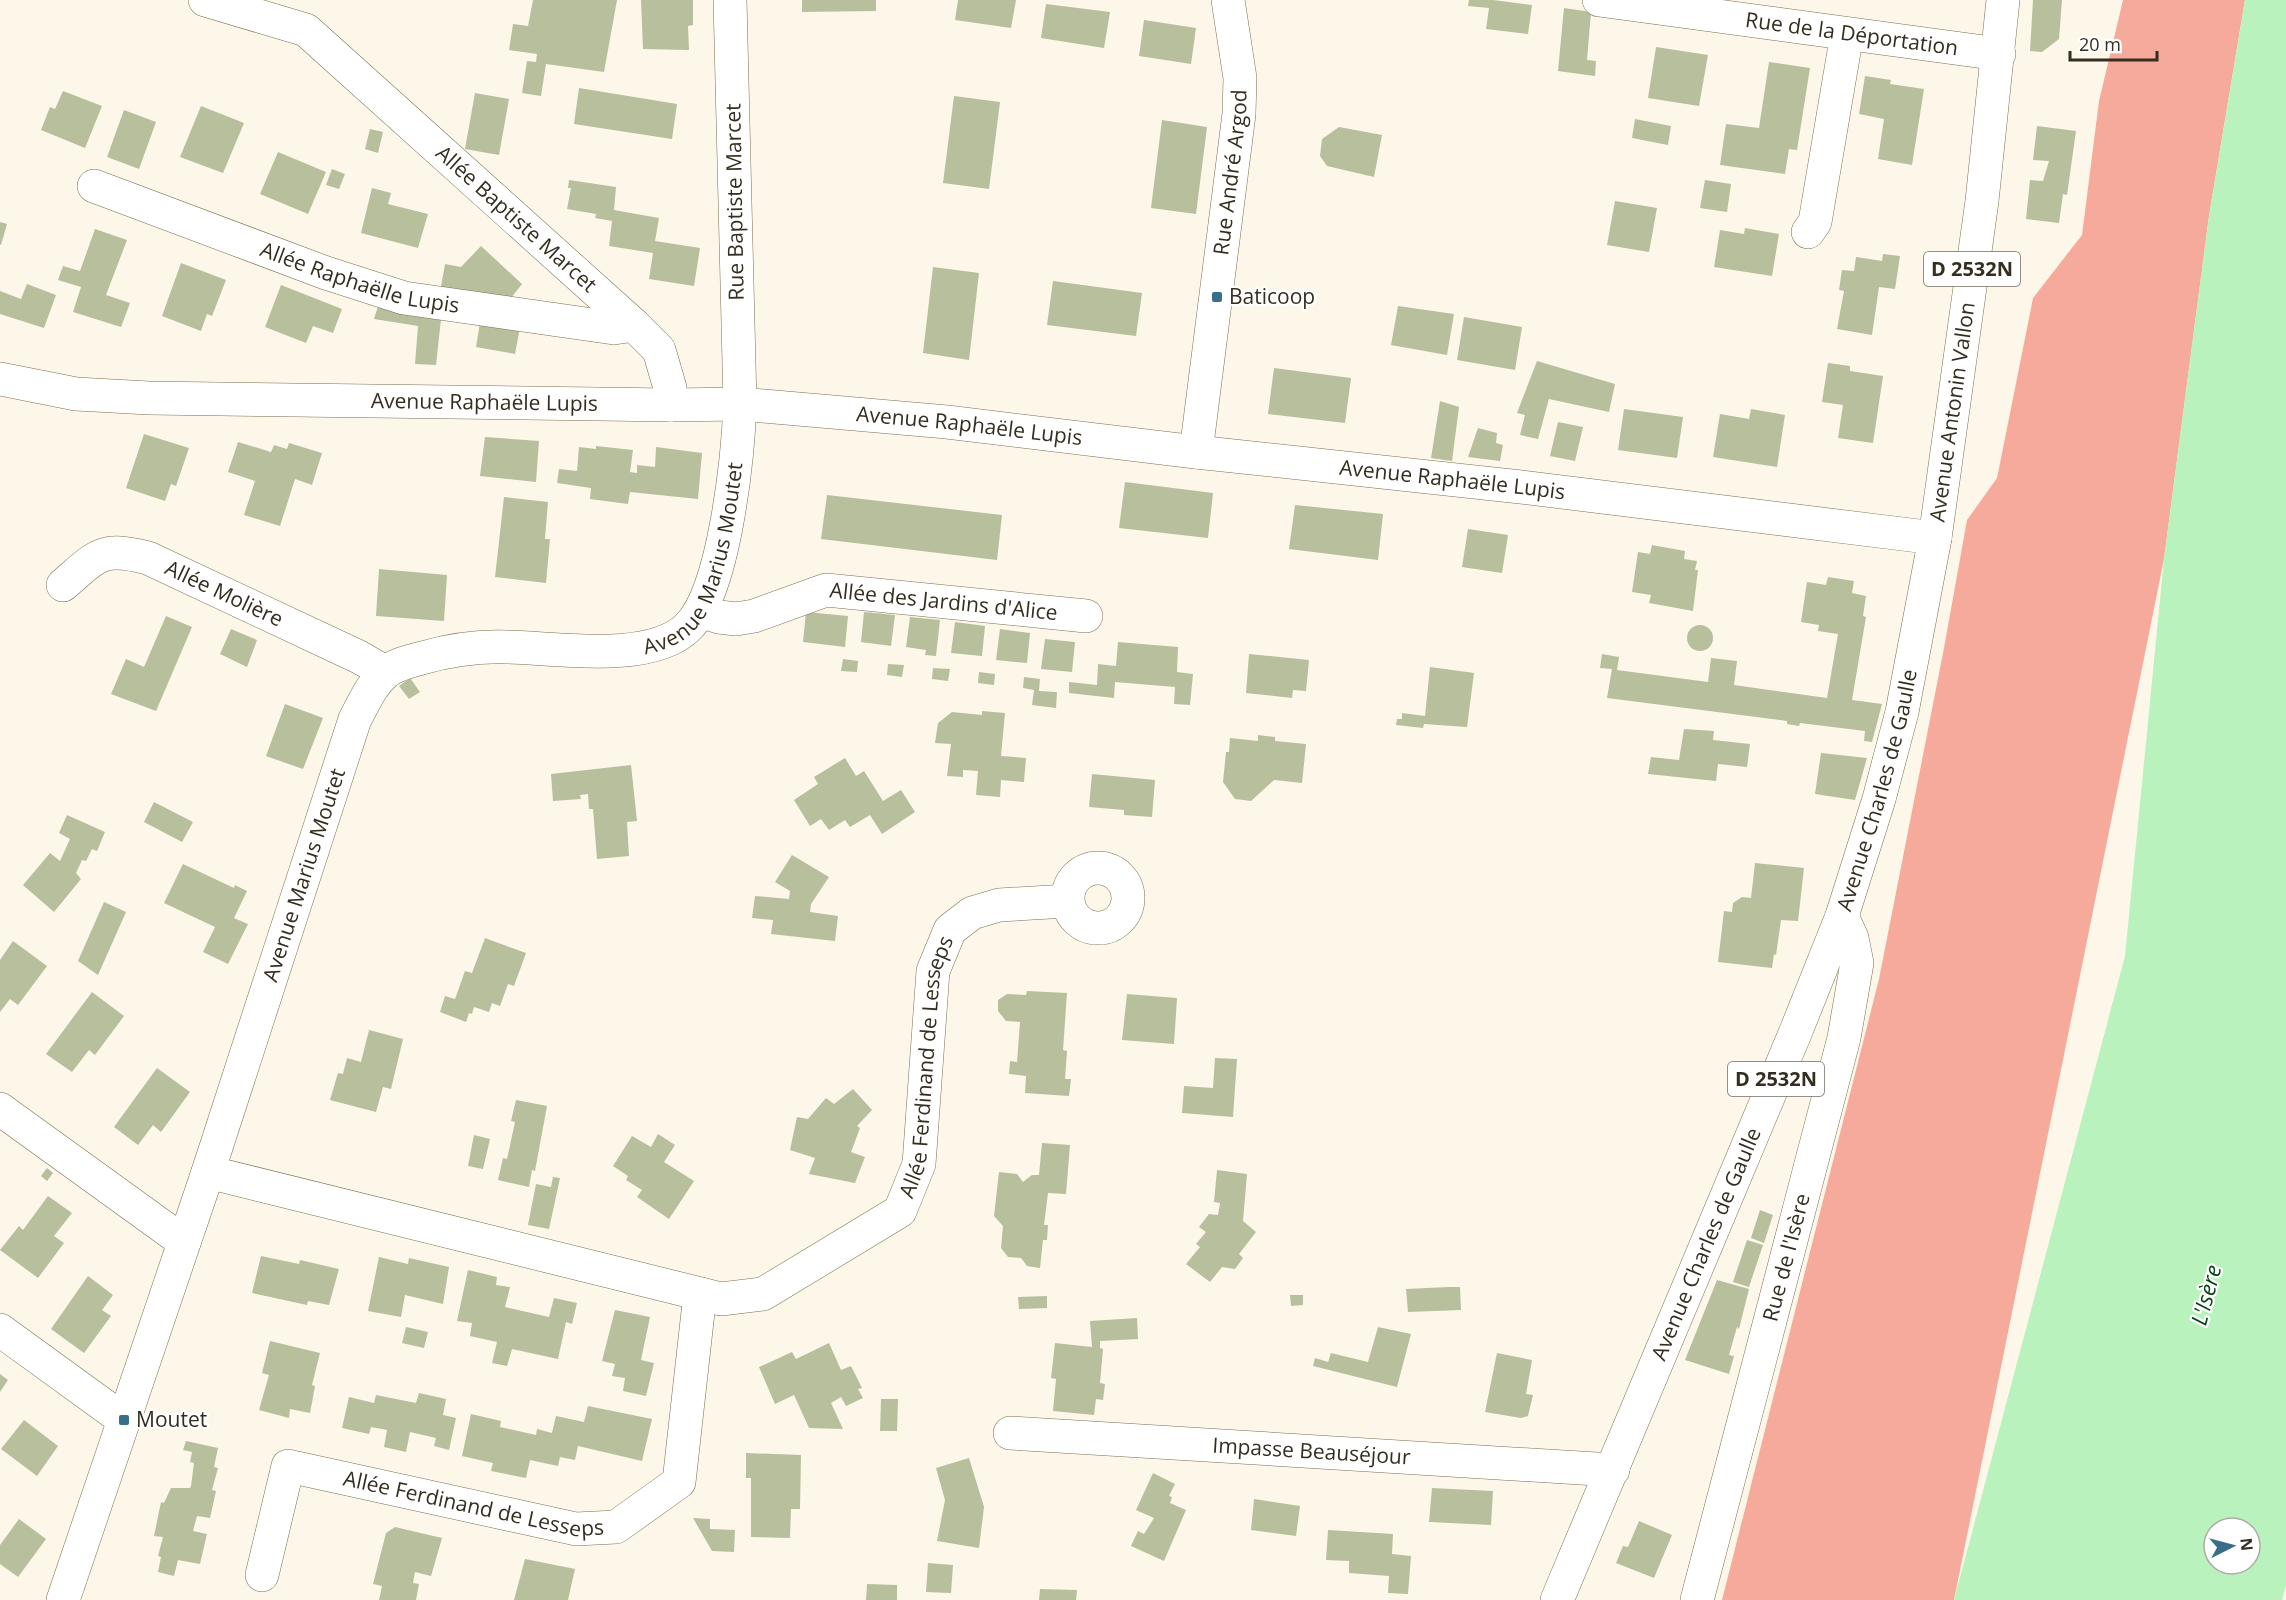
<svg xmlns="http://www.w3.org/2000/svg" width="2286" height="1600" font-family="'Open Sans',sans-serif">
	<rect width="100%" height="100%" fill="#fdf7e9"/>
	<path fill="#f6aa9c" d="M2123,0H2245L2209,216L2164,559L1954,1600H1722L1879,979L1944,648L1967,520L1997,478L2033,298L2082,235L2099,101Z"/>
	<path fill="#b9f2bd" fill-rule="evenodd" d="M2245,0H2286V1585L2282,1600H1954L2125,956L2164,559L2209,216ZM2214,1528H2250V1564H2214Z"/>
	<g fill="#b7bf9c">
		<path d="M533,0H617L604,72L546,64L541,96L522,93L527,61L536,62L537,54L509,50L513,24L528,26Z"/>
		<path d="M641,0H693V25L688,26L689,50L643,49Z"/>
		<path d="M802,0H876V11L802,12Z"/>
		<path d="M958,0H1016L1011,28L955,20Z"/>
		<path d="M1469,0H1493L1532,5L1528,34L1486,29L1489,8L1468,6Z"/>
		<path d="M2033,0H2062L2059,39L2042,52L2030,51Z"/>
		<path d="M1046,4L1110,12L1104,48L1041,38Z"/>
		<path d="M1564,8L1591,12L1587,60L1596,61L1595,76L1558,71Z"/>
		<path d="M1144,20L1196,28L1191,64L1139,56Z"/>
		<path d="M1656,47L1708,55L1699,106L1648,98Z"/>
		<path d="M1769,62L1810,68L1797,150L1789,149L1785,174L1720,165L1726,124L1759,128Z"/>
		<path d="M1865,76L1891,80L1890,84L1924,89L1912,165L1878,159L1884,119L1859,114Z"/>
		<path d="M579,88L677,104L672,139L574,124Z"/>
		<path d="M63,91L102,106L85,148L41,130L50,107L55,109Z"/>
		<path d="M475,93L509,99L499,155L465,149Z"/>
		<path d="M954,96L1000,102L989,189L943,183Z"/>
		<path d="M201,106L244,123L223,173L180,157Z"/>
		<path d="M124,110L156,122L139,169L107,157Z"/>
		<path d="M1635,119L1671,126L1668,145L1632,138Z"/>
		<path d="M1162,120L1207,127L1196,214L1151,208Z"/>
		<path d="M2037,126L2076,131L2067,195L2063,194L2059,223L2026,219L2030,180L2043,181L2049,161L2033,160Z"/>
		<path d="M1339,127L1382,135L1374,177L1327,166L1320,156L1322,139Z"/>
		<path d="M370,129L383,132L378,153L365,149Z"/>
		<path d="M278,152L326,172L308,214L260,194Z"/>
		<path d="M332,169L345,174L339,189L326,185Z"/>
		<path d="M569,180L616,187L614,210L659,218L655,241L700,248L694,286L649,279L653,253L609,246L612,221L595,218L596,214L567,209L571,188H568Z"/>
		<path d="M1705,180L1731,184L1727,212L1700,208Z"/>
		<path d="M372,188L391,193L388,204L428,214L418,248L361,233Z"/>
		<path d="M1615,201L1657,208L1649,252L1607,245Z"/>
		<path d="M0,222L7,224L1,245L0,244Z"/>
		<path d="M1745,228L1779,234L1772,276L1714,267L1720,230L1744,234Z"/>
		<path d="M95,229L127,240L106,295L130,303L121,327L73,312L81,287L58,280L63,266L80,271Z"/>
		<path d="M481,246L522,284L507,303L440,292L445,264L461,267Z"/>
		<path d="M1883,254L1900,256L1895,289L1879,287L1872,335L1837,329L1844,291L1839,290L1842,270L1854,271L1856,257L1882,261Z"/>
		<path d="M181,263L226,280L212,316L207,314L201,331L162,316Z"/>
		<path d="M933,267L979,273L969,360L923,353Z"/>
		<path d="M1053,281L1142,293L1136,336L1047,325Z"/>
		<path d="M27,284L56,295L44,328L0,314V291L21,299Z"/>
		<path d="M281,285L342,309L333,333L313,326L306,343L265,327Z"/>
		<path d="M380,300L442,310L436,365L415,364L418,326L374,319Z"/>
		<path d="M1398,306L1454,314L1447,355L1391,345Z"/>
		<path d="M481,316L521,322L515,354L476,347Z"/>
		<path d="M1464,317L1522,327L1515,370L1457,360Z"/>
		<path d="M1537,361L1615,384L1609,412L1549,399L1538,439L1520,435L1525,415L1517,413Z"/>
		<path d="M1828,363L1850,366V371L1883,376L1873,443L1838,438L1843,405L1822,402Z"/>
		<path d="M1274,368L1351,378L1345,423L1268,414Z"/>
		<path d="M1440,401L1459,407L1452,461L1431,458Z"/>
		<path d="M1624,409L1683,417L1677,458L1618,450Z"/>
		<path d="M1751,409L1785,415L1777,467L1713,457L1720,414L1749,419Z"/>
		<path d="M1558,422L1583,427L1575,461L1550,456Z"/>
		<path d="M1478,428L1497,433L1496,443L1503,445L1500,461L1468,457Z"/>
		<path d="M144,434L189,448L176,486L171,484L165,501L126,488Z"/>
		<path d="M485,437L539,441L536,482L480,476Z"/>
		<path d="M238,442L271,452L274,445L287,449L289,443L322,453L312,485L295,479L280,526L244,515L255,481L228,472Z"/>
		<path d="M596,446L633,450L630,472L637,473V465L655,467L656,447L702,453L698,499L630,492L628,504L590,499L591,488L557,483L559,469L577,471L579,447L596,449Z"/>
		<path d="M1125,482L1213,493L1208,538L1119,528Z"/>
		<path d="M827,495L1002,515L997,560L821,539Z"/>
		<path d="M504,497L548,502L545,539H550L546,583L495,577Z"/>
		<path d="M1295,505L1383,514L1378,560L1289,549Z"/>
		<path d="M1468,529L1508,535L1502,573L1462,567Z"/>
		<path d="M1652,545L1685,551L1684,559L1697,561L1695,570H1698L1693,611L1649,603L1651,595L1632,592L1638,552L1650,554Z"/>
		<path d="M379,569L447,575L444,621L376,616Z"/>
		<path d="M1828,577L1854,581L1852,593L1866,596L1863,616L1866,617L1852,700L1882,704L1872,742L1864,741L1865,731L1800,723L1799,726L1787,724V721L1607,698L1612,669L1600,668L1602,654L1619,657L1617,670L1708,682L1711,658L1737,661L1734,685L1827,698L1838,634L1818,631L1819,625L1801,622L1807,582L1826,585Z"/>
		<path d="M806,612L848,616L845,647L803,642Z"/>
		<path d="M864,612L895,615L891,646L861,642Z"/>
		<path d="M166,616L192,627L156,711L111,694L126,659L144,667Z"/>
		<path d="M910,617L940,620L936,656L925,655L926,650L906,647Z"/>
		<path d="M955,622L985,626L982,656L951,653Z"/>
		<circle cx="1700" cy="638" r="13"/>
		<path d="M231,629L257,640L247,667L220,654Z"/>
		<path d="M1000,629L1030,633L1027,663L996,660Z"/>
		<path d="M1045,639L1075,642L1072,672L1041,669Z"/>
		<path d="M1118,642L1178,647L1177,672L1193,674L1190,705L1174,704L1175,687L1115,682L1114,698L1069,693V682L1097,685L1098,664L1116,666Z"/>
		<path d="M1249,654L1309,660L1306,691L1293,690L1292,698L1246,693Z"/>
		<path d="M843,659L858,661L857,672L841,671Z"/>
		<path d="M888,664L904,665L902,677L887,675Z"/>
		<path d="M1430,667L1474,673L1467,727L1424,724L1423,728L1396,725L1397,719H1402V713L1425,716Z"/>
		<path d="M933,668L950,669L948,681L932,679Z"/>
		<path d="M979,672L995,674L994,685L978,683Z"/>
		<path d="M1024,677L1040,679L1039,691L1057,692L1056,708L1032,705L1034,690L1023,688Z"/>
		<path d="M410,678L420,692L409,699L399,686Z"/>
		<path d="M285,704L323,718L303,769L266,756Z"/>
		<path d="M982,711L1005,713L1001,756L1026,758L1024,782L1001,780L1000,797L976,795L978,771L963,770V777L947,776L951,744L935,743L938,723L952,712L982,715Z"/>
		<path d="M1684,729L1714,731L1713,740L1750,744L1747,767L1718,764L1716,781L1648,774L1651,757L1679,760Z"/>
		<path d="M1258,735L1275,737V741L1306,744L1302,783L1274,780L1251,801L1235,799L1223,782L1226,752H1229L1230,738L1258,741Z"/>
		<path d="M1821,753L1867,758L1855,800L1815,794Z"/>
		<path d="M845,758L856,776L864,771L883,801L901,790L915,812L882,834L870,815L850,827L845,820L829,830L821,819L810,826L794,800L818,784L814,777Z"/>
		<path d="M631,765L637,821L627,822L629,856L597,859L593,809H589L588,794L580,795L581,799L553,801L551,774Z"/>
		<path d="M1092,774L1155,780L1152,817L1124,815V810L1089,807Z"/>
		<path d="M154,802L193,822L182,842L144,822Z"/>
		<path d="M67,815L105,832L97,851L92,849L86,861L82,860L76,873L81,879L54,912L23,885L50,853L60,861L70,839L59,833Z"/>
		<path d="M792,855L829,877L811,904L810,912L838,916L835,941L771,934L773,920L752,918L755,896L789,899L790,891L775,882Z"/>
		<path d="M1755,863L1804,868L1798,921L1781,920L1776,955L1774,954L1772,968L1718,962L1724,911L1732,912L1733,903L1742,897L1751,898Z"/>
		<path d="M183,864L234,888L235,885L247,891L234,918L248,924L228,964L203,952L215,927L164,903Z"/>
		<path d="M104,902L126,912L98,975L78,961Z"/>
		<path d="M485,938L526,953L514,986L508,984L500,1006L492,1003L489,1012L474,1007L472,1014L469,1013L466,1022L440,1012L445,996L455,999L465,971L472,973Z"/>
		<path d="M13,941L47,966L18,1005L10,999L0,1012V960Z"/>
		<path d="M1027,991L1067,993L1063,1050L1067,1051L1065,1079H1071L1069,1096L1025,1093L1026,1076L1009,1074L1010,1061L1017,1062L1020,1022L1006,1021L998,1011V1000L1007,994L1026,995Z"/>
		<path d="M92,992L124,1016L95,1055L89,1050L72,1072L46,1054Z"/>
		<path d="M1127,994L1177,998L1174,1044L1122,1040Z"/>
		<path d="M369,1030L403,1039L391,1089L383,1087L376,1112L330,1100L338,1073L343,1074L347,1058L361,1062Z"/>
		<path d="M1215,1058L1237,1059L1233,1117L1182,1113L1184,1086L1213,1088Z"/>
		<path d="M157,1068L190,1092L161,1132L153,1125L138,1145L114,1127Z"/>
		<path d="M853,1089L872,1110L857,1126L860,1128L851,1152L865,1157L855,1183L809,1174L815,1158L790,1150L797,1117L808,1119L826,1098L834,1104Z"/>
		<path d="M516,1100L547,1106L535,1171L532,1170L529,1187L498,1180L503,1158L507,1159L515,1122L511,1121Z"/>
		<path d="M658,1134L675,1145L664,1162L694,1181L669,1219L637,1197L642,1190L626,1180L628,1176L613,1166L632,1136L651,1147Z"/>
		<path d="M474,1135L490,1139L483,1169L468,1166Z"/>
		<path d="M1042,1143L1070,1145L1066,1194L1048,1193L1044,1225H1048L1047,1240H1043L1040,1268L1027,1266L1021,1258L1008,1257L1001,1248L1003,1226L994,1216L999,1172L1017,1174L1023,1182L1032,1175H1039Z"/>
		<path d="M47,1168L53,1173L47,1181L41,1176Z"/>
		<path d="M1217,1170L1247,1174L1243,1221L1256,1232L1239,1254L1243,1258L1235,1269L1222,1267L1210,1282L1186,1264L1200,1247L1196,1244L1206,1232L1199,1227L1209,1214L1218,1215L1220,1203L1214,1202Z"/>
		<path d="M553,1177L560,1178L549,1229L528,1225L536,1184L551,1187Z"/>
		<path d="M48,1196L72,1213L54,1236L64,1243L38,1278L0,1250L19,1226L23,1230Z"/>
		<path d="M1760,1210L1773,1215L1764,1243L1751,1238Z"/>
		<path d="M1747,1240L1763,1245L1749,1287L1733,1282Z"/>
		<path d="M261,1256L299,1264L300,1260L339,1269L329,1305L308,1301L307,1305L252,1293Z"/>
		<path d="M379,1257L408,1264L409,1258L449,1267L443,1304L405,1295L401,1317L368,1311Z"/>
		<path d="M468,1270L497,1277L496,1285L510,1287L505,1307L549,1317L554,1298L577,1303L572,1324L566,1322L558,1359L512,1349L507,1366L492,1363L497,1342L470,1336L472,1323L457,1321Z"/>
		<path d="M88,1276L113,1295L102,1310L111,1316L84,1353L51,1329Z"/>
		<path d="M1717,1280L1749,1289L1739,1329L1737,1327L1729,1355L1734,1356L1729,1374L1685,1360Z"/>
		<path d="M1449,1287H1460L1461,1310L1408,1312L1406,1289Z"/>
		<path d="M1290,1295H1303V1305L1291,1306Z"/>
		<path d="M1047,1296V1308L1019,1309L1018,1297Z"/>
		<path d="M615,1310L650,1317L641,1360L654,1363L646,1396L623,1391L625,1378L612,1376L615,1364L602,1361Z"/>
		<path d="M1137,1318L1138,1339L1100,1341V1348L1103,1349L1100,1383L1105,1384L1103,1400L1096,1399L1094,1415L1053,1411L1056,1379L1051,1378L1055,1343L1092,1347L1090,1321Z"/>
		<path d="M406,1327L428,1332L424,1348L402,1343Z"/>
		<path d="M1378,1327L1411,1334L1397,1387L1313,1366L1315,1358L1328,1362L1331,1353L1368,1362Z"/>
		<path d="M270,1341L320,1353L312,1385L315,1386L310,1413L290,1409L289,1418L259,1410L269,1375L262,1373Z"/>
		<path d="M829,1343L841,1370L851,1366L862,1388L858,1389L863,1398L846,1406L841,1397L831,1403L843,1429L809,1428L794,1395L775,1404L759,1367L792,1352L796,1359Z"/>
		<path d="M1497,1353L1532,1360L1526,1394L1533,1395L1528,1416L1521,1418L1485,1412Z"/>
		<path d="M0,1374L8,1380L0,1392Z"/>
		<path d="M419,1393L446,1399L443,1415L456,1418L449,1450L434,1446L436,1438L410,1432L406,1452L384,1447L387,1430L371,1427L369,1434L342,1428L349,1397L374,1403L376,1395L416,1403Z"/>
		<path d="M881,1399H898L897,1431H880Z"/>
		<path d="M588,1406L652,1419L642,1461L578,1446L575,1460L560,1457L558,1466L530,1460L526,1478L491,1471L493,1463L462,1456L471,1414L501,1421L500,1427L536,1435L537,1429L552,1433L556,1416L584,1422Z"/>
		<path d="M24,1420L58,1446L37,1476L1,1449Z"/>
		<path d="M186,1441L218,1448L214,1467L218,1468L212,1490L216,1491L210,1518L197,1516L193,1531L207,1534L200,1564L178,1560L174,1576L158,1572L161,1557L158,1556L163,1537L154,1536L161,1502L164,1503L171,1488H190L191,1486L194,1463L190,1462L192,1452L183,1450Z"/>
		<path d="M746,1453L801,1455L800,1509H791L790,1538L751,1537V1478H746Z"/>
		<path d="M969,1458L984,1507L979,1548L937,1541L945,1500L936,1468Z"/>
		<path d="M1153,1473L1175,1484L1169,1496L1172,1497L1170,1503L1186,1510L1164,1561L1131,1546L1138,1531L1144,1534L1154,1518L1136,1510Z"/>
		<path d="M1432,1488L1493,1491L1491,1525L1429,1522Z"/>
		<path d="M1254,1499L1300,1506L1296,1536L1251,1530Z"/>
		<path d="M693,1518L710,1519V1529L735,1530L734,1552L712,1551Z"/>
		<path d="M19,1519L46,1539L18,1577L0,1564V1545Z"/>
		<path d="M1639,1521L1672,1535L1654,1578L1616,1563L1623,1546L1628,1547Z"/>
		<path d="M395,1527L442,1538L431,1576L415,1572L413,1583L419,1584L416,1600H379L382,1586L373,1584L386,1533Z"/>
		<path d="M1328,1530L1393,1534L1392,1554L1411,1556L1408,1594L1388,1593L1389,1576L1349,1573V1561L1326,1560Z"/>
		<path d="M525,1559L575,1569L568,1600H514Z"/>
		<path d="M928,1563L953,1565L951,1593L926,1592Z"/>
		<path d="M867,1584L897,1585V1600H866Z"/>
		<path d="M1040,1589L1077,1590L1076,1600H1039Z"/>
	</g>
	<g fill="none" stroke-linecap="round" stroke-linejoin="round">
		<defs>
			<g id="minor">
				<path id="s1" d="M205,0L306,30L634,325L659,350L670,388L671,405"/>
				<path id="s2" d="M1599,0L1999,54"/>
				<path id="s3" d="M94,186L326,273L404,298L614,328L634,325"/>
				<path d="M1808,232L1815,222L1847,34"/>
				<path id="s4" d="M0,379L76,394L149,398L671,405L740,404L947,422L1196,452L1521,487L1935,538"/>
				<path id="s5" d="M1196,452L1239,114L1240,78L1228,0"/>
				<path id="s6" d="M63,585C98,555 101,546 148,558L359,657L385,672"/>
				<path id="s7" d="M700,611L719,617L736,619L754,616L826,590L1086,616"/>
				<circle cx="1098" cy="898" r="30"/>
				<path d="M0,1109L184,1242"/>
				<path id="s8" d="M208,1172L721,1299L763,1294L900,1211L919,1164L933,971L950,930L972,913L999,905L1067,901"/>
				<path d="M0,1330L124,1420"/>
				<path id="s9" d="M1010,1433L1613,1470"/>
				<path id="s10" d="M262,1575L288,1466L576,1529L616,1527L679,1482L700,1294"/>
				<path id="s11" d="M63,1600L208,1172L355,719C364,703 371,685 385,673C394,665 410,661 422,658C450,650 479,646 507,647C556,648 651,664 688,627C725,591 738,455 740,404L730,0"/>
				<path id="s12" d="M1697,1600L1844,1038L1857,963L1852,938L1842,916"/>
			</g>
			<g id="major">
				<path id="s13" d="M1557,1600L1796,1031L1842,916L1879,799L1902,712L1935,538L1982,201L2003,0"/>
			</g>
		</defs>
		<use href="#minor" stroke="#7c6f50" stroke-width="34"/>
		<use href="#major" stroke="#7c6f50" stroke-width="34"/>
		<use href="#minor" stroke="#fff" stroke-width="33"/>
		<use href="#major" stroke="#fff" stroke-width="33"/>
	</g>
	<g fill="#386e89" stroke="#fff" stroke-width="2">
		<rect x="1211" y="291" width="12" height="12" rx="3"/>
		<rect x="118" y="1414" width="12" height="12" rx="3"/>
	</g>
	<g text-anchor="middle" stroke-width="4.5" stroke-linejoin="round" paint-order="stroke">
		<g fill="#fff" stroke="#706d63" stroke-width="1.5">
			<rect x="1924" y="252" width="96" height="34" rx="4.5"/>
			<rect x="1728" y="1062" width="96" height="34" rx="4.5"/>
		</g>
		<g font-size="20" font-weight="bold" fill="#332e20">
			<text x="1972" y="276">D 2532N</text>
			<text x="1776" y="1086">D 2532N</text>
		</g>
		<g font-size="21" fill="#332e20" stroke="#fff">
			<text dy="7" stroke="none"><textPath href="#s2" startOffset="255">Rue de la Déportation</textPath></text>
			<text dy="7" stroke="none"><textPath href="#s5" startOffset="282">Rue André Argod</textPath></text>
			<text transform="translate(735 202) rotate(-91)" y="7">Rue Baptiste Marcet</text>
			<text dy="7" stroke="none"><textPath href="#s1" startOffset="388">Allée Baptiste Marcet</textPath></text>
			<text dy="7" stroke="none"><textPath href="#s3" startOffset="282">Allée Raphaëlle Lupis</textPath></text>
			<text dy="7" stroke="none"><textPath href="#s4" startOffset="486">Avenue Raphaële Lupis</textPath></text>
			<text dy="7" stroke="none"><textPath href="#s13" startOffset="1258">Avenue Antonin Vallon</textPath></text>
			<text dy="7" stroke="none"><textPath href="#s4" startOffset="972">Avenue Raphaële Lupis</textPath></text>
			<text dy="7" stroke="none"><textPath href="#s4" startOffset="1458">Avenue Raphaële Lupis</textPath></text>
			<text dy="7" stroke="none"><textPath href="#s11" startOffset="1358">Avenue Marius Moutet</textPath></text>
			<text dy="7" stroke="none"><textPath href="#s6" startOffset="180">Allée Molière</textPath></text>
			<text dy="7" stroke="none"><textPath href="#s7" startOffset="250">Allée des Jardins d'Alice</textPath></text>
			<text dy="7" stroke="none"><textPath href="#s13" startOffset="872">Avenue Charles de Gaulle</textPath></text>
			<text dy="7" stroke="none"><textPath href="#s11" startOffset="764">Avenue Marius Moutet</textPath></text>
			<text dy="7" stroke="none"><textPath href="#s8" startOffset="879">Allée Ferdinand de Lesseps</textPath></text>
			<text dy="7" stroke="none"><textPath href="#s13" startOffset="386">Avenue Charles de Gaulle</textPath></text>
			<text dy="7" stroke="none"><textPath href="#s12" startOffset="354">Rue de l'Isère</textPath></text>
			<text dy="7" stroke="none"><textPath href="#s9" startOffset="302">Impasse Beauséjour</textPath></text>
			<text dy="7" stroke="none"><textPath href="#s10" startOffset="302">Allée Ferdinand de Lesseps</textPath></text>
		</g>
		<g font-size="21" fill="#332e20" stroke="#fff" text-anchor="start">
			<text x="1229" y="304">Baticoop</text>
			<text x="136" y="1427">Moutet</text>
		</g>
		<g font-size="22" font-style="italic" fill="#044415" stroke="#fff">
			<text transform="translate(2206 1295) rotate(-75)" y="8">L'Isère</text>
		</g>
	</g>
	<g transform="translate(2232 1546) rotate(84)"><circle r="28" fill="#ffffff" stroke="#adaba6" stroke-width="1.5"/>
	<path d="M0-4.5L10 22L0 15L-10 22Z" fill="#386e89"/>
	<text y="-9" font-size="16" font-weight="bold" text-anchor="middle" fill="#332e20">N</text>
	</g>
	<path d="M2070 51v9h87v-9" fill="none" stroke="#332e20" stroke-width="3"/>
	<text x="2079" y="51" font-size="18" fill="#332e20" stroke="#ffffff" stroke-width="4.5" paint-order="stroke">20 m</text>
</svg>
